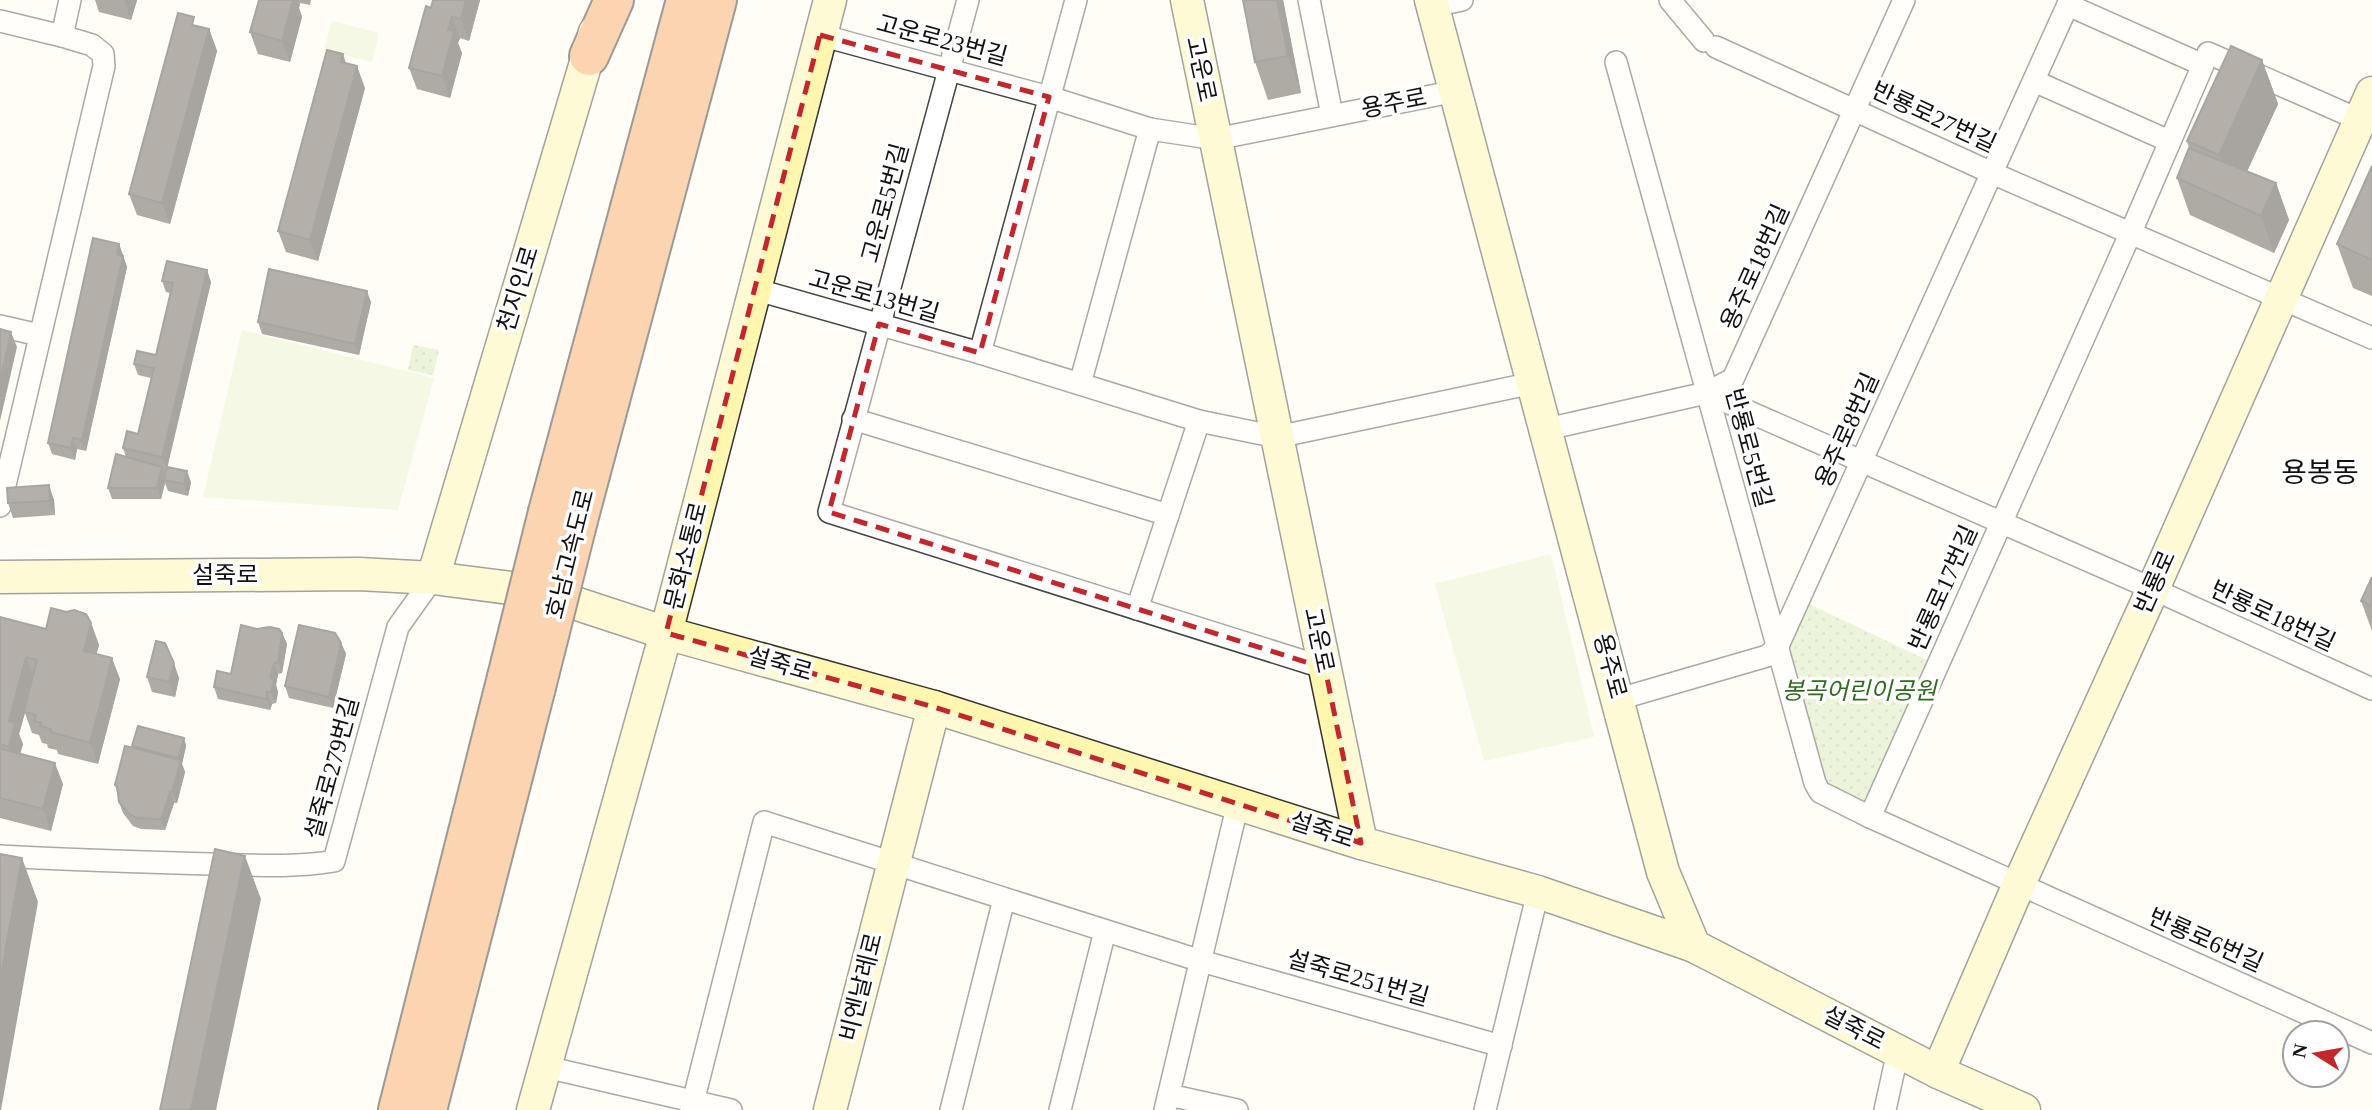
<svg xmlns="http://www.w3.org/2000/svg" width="2372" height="1110" font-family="'Times New Roman','Noto Sans KR',serif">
	<defs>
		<pattern id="park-dots" width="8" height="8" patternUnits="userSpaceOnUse" patternTransform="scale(1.75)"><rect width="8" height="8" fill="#d5ebbd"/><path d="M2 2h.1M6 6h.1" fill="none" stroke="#b6c8a1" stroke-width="1.8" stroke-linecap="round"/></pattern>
	</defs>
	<rect width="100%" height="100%" fill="#fffdf5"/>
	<g fill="url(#park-dots)">
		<path d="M413,345L439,350L433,375L408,370Z"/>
		<path d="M1805,602L1935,664L1867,808C1849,799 1831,792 1822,773L1785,647Z"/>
	</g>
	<g fill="#e6f2cf">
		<path d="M332,21L379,33L372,62L324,50Z"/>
		<path d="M242,330L434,378L398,510L203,497Z"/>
		<path d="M1551,554L1594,737L1484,761L1435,584Z"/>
	</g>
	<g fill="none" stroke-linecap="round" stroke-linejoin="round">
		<defs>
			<g id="street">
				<path d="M968,0L829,512L1325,668"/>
				<path d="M1309,0L1332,115"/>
				<path d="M1670,0L1704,41"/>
				<path d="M1433,6L1462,0"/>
				<path d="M0,21L62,36L70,0"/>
				<path d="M820,35L1049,97L1150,129L1216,139L1456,91"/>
				<path d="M1716,47L1992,173L2372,338"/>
				<path d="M2208,53L2360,120"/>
				<path d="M1616,62L1815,783L1820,792L1870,817L2372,1043"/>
				<path d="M2034,81L2169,141"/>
				<path d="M754,289L980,353L1199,421L1277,437L1533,383"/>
				<path d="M0,326L39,335"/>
				<path d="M980,353L1076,0"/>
				<path d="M1080,384L1150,129"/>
				<path d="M1706,393L2153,589L2372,689"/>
				<path d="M853,419L1168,515"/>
				<path d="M1547,429L1706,393L1733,379L1904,0"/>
				<path d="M0,506L104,66L103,54L92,45L62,36"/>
				<path d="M1137,609L1199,421"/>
				<path d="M1619,699L1767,656L1777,648L2070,0"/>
				<path d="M1870,817L2131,232L2203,65L2068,5"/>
				<path d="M0,856C70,860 140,862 210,864C251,865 294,868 334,861L398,627L433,578"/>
				<path d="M546,1067L731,1110"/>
				<path d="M1169,1095L1237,1110"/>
				<path d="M691,1110L764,822L1201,961L1501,1046"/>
				<path d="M951,1110L1004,899"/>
				<path d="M1060,1110L1105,931"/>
				<path d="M1165,1110L1238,803"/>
				<path d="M1485,1110L1538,892"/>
				<path d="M1885,1110L1898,1051"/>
			</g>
			<g id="secondary">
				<path d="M1187,0L1361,843"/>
				<path d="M1431,0L1663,872L1694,946"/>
				<path d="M0,577L359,574L433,578L541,592L666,633L934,707L1361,843L1538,892L1694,946L1938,1072L2024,1110"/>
				<path d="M433,578L595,32"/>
				<path d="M1938,1072L2019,884L2153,589L2372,93"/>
				<path d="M533,1110L666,633L830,0"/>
				<path d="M830,1110L934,707"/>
			</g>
			<g id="highway">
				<path d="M589,56L614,0"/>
				<path d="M548,512L686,0"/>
				<path d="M578,520L717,0"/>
				<path d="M398,1110L507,677"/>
				<path d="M427,1110L536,687"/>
			</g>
		</defs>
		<use href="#street" stroke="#444" stroke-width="24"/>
		<use href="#secondary" stroke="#333" stroke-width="35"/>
		<use href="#highway" stroke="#222" stroke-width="42"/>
		<use href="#street" stroke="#fff" stroke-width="21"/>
		<use href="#secondary" stroke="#fff6b0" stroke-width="32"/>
		<use href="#highway" stroke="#f5a25d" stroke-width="38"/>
		<defs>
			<g id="highway-bridge">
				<path d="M507,677L548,512"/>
				<path d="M536,687L578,520"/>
			</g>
		</defs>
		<use href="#highway-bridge" stroke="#222" stroke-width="42" stroke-linecap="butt"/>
		<use href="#highway-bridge" stroke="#f5a25d" stroke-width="38"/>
	</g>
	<g fill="#4d4742">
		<path d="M95,0H137L131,20L99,12Z"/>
		<path d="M259,0H311L310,5L300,3L299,8L302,17L290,62L258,54L250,32Z"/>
		<path d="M480,0L469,41L460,38L458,43L462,53L450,98L417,89L409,68L431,8Z"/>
		<path d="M1283,0L1301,93L1268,100L1255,62Z"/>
		<path d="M198,26L209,29L217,51L170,224L137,215L129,194Z"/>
		<path d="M343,54L346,63L365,88L318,261L286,252L278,231Z"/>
		<path d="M2262,60L2278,104L2247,171L2276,183L2289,220L2274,253L2190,215L2177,178L2189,148L2187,141Z"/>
		<path d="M2372,166V296L2353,288L2337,244Z"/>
		<path d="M119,244L127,267L86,451L77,449L75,460L52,454L48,443Z"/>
		<path d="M162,281L211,282L167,467L191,482L188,496L168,491L165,483L161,499H112L108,488L126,457L123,448L138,434L151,378L138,375L134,364L156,355L170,293L166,292Z"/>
		<path d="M371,302L359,355L262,334L258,322Z"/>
		<path d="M54,500L55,515L13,518L8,503Z"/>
		<path d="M2372,577V631L2361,601Z"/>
		<path d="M0,617L46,629L91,623L99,645L96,654L120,679L98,764L58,754L57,750L48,748L47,744L42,743L39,735L32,733L25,713L19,734L23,744L20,754L63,784L51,831L0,818Z"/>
		<path d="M282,633L287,644L282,673L278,674L276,685L278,692L276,703L272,704L270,710L218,699L214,687Z"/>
		<path d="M341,643L346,654L333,708L289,698L285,686Z"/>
		<path d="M147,677L179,678L175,697L152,692Z"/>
		<path d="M184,738L186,746L182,764L185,772L177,803H174L165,830L141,829L133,826L123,813L119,802L118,794L115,785L133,748L132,746Z"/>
	</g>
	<g fill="#3f3936">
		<path d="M124,0H137L131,20Z"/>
		<path d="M291,0H299L300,3L299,8L302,17L290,62L282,41Z"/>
		<path d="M466,0H480L469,41L461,19Z"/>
		<path d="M1277,0H1283L1301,93L1288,56Z"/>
		<path d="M452,17L460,38L458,43L462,53L450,98L442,76L448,30Z"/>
		<path d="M209,29L217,51L170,224L162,203Z"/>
		<path d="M2262,60L2278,104L2235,198L2219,155Z"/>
		<path d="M357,66L365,88L318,261L310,240Z"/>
		<path d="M2276,183L2289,220L2274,253L2261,216Z"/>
		<path d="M119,244L127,267L86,451L82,440Z"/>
		<path d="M207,270L211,282L167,469L162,457Z"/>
		<path d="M367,291L371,302L359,355L355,344Z"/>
		<path d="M11,332L17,347L0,421V382Z"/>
		<path d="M73,438L77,449L75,460L71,448Z"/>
		<path d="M162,467L166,478L164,480L165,483L161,499L157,488Z"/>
		<path d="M187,471L191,482L188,496L184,484Z"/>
		<path d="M49,485L54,500L55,515L50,501Z"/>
		<path d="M91,623L99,645L92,672L84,651Z"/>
		<path d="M282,633L287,644L282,673L278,662Z"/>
		<path d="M341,643L346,654L333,708L329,697Z"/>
		<path d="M26,657L34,679L19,734L23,744L16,768L9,747V721Z"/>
		<path d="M112,658L120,679L98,764L90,743Z"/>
		<path d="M174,663L179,678L175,697L169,682Z"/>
		<path d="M274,663L278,674L276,685L278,692L276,703L271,692L270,678Z"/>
		<path d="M267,692L272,704L270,710L266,699Z"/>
		<path d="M184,738L186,746L182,764L185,772L177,803L172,792L180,762L178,758Z"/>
		<path d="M55,763L63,784L51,831L43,809Z"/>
		<path d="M170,792L174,803L165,830L161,819Z"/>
		<path d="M245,856L261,899L216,1110H191Z"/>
		<path d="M22,858L38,902L1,1110H0V981Z"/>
	</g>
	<g fill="#5a524d" stroke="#3f3936" stroke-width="2">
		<path d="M259,0H293L282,41L250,32Z"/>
		<path d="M433,0H466L461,19L452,17L448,30L454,31L442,76L409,68L426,6L431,8Z"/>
		<path d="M1243,0H1277L1288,56L1255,62Z"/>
		<path d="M178,13L194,17L192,25L209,29L162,203L129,194Z"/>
		<path d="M2231,46L2262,60L2219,155L2187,141Z"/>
		<path d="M327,50L343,54L341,62L357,66L310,240L278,231Z"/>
		<path d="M2189,148L2276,183L2261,216L2177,178Z"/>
		<path d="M2372,166V260L2337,244Z"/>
		<path d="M93,238L119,244L117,254L123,256L82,440L73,438L71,448L48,443Z"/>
		<path d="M167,261L207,270L162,457L123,448L127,431L138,434L154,368L134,364L137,351L156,355L173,283L162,281Z"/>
		<path d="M269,269L367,291L355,344L258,322Z"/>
		<path d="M0,329L11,332L0,382Z"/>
		<path d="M116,454L162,467L157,488H108Z"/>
		<path d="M167,467L187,471L184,484L164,480Z"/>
		<path d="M49,485L50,501L8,503L7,488Z"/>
		<path d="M2372,577V606L2361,601Z"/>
		<path d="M51,608L66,612L74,610L86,614L91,623L84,651L112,658L90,743L51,732V729L40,726L41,723L34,721L36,715L24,712L37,660L26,657L9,721L15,723L9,747L3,745L2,749L55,763L43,809L0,798V617L46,629Z"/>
		<path d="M241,625L257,629L270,627L279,629L282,633L278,662L274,663L270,678L274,680L271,692H267L266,699L214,687L217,671L231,674Z"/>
		<path d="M299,625L335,633L341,643L329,697L285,686Z"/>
		<path d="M156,641L165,643L174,663L169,682L147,677Z"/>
		<path d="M138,726L184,738L178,758L132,746Z"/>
		<path d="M125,746L181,760L172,792H170L161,819L137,818L129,814L119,802L117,786L115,785Z"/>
		<path d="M215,849L245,856L191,1110H160Z"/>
		<path d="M0,854L22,858L0,981Z"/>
	</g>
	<path d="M0 0H2372V1110H0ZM820,35L1049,97L980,353L879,324L829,512L1325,668L1361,843L934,707L666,633Z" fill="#fffdf5" fill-opacity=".55" fill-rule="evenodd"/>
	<path fill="none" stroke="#c4262e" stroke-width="5" stroke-dasharray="14 9" stroke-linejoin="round" d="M820,35L1049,97L980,353L879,324L829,512L1325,668L1361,843L934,707L666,633Z"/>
	<g text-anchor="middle" stroke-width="7" stroke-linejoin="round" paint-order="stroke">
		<g font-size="24" fill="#111" stroke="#fff">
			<text transform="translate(942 40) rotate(15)" y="8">고운로23번길</text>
			<text transform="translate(1201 69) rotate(78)" y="8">고운로</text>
			<text transform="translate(1394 103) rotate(-11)" y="8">용주로</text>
			<text transform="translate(1934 117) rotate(25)" y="8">반룡로27번길</text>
			<text transform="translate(885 203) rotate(-75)" y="8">고운로5번길</text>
			<text transform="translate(1755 267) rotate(-66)" y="8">용주로18번길</text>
			<text transform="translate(518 289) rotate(-73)" y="8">천지인로</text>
			<text transform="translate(874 296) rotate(16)" y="8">고운로13번길</text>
			<text transform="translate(1847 430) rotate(-66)" y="8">용주로8번길</text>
			<text transform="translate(1749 448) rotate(75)" y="8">반룡로5번길</text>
			<text transform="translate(570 554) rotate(-76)" y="8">호남고속도로</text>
			<text transform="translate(686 556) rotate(-76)" y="8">문화소통로</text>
			<text x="225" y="583">설죽로</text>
			<text transform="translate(2155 582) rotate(-66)" y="8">반룡로</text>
			<text transform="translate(1943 588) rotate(-66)" y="8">반룡로17번길</text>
			<text transform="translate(2273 616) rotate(25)" y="8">반룡로18번길</text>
			<text transform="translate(1319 640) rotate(78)" y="8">고운로</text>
			<text transform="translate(780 664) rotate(16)" y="8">설죽로</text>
			<text transform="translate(1610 666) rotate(75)" y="8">용주로</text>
			<text transform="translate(332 768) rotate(-75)" y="8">설죽로279번길</text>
			<text transform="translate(1322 830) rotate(18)" y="8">설죽로</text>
			<text transform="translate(2206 940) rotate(24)" y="8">반룡로6번길</text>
			<text transform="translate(1358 978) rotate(16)" y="8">설죽로251번길</text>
			<text transform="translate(861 987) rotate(-76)" y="8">비엔날레로</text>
			<text transform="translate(1854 1028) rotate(27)" y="8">설죽로</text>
		</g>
		<g font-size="24" font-style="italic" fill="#2f6b1f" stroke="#fff">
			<text x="1859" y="699">봉곡어린이공원</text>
		</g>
		<g font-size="28" fill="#111" stroke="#fff">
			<text x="2320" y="482">용봉동</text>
		</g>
	</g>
	<g transform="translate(2316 1054) rotate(281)"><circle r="33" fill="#ffffff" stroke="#a0a0a0" stroke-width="2"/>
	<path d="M0-5L12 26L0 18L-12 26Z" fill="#c4262e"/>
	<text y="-10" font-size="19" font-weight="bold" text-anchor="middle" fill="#111111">N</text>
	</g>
</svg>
